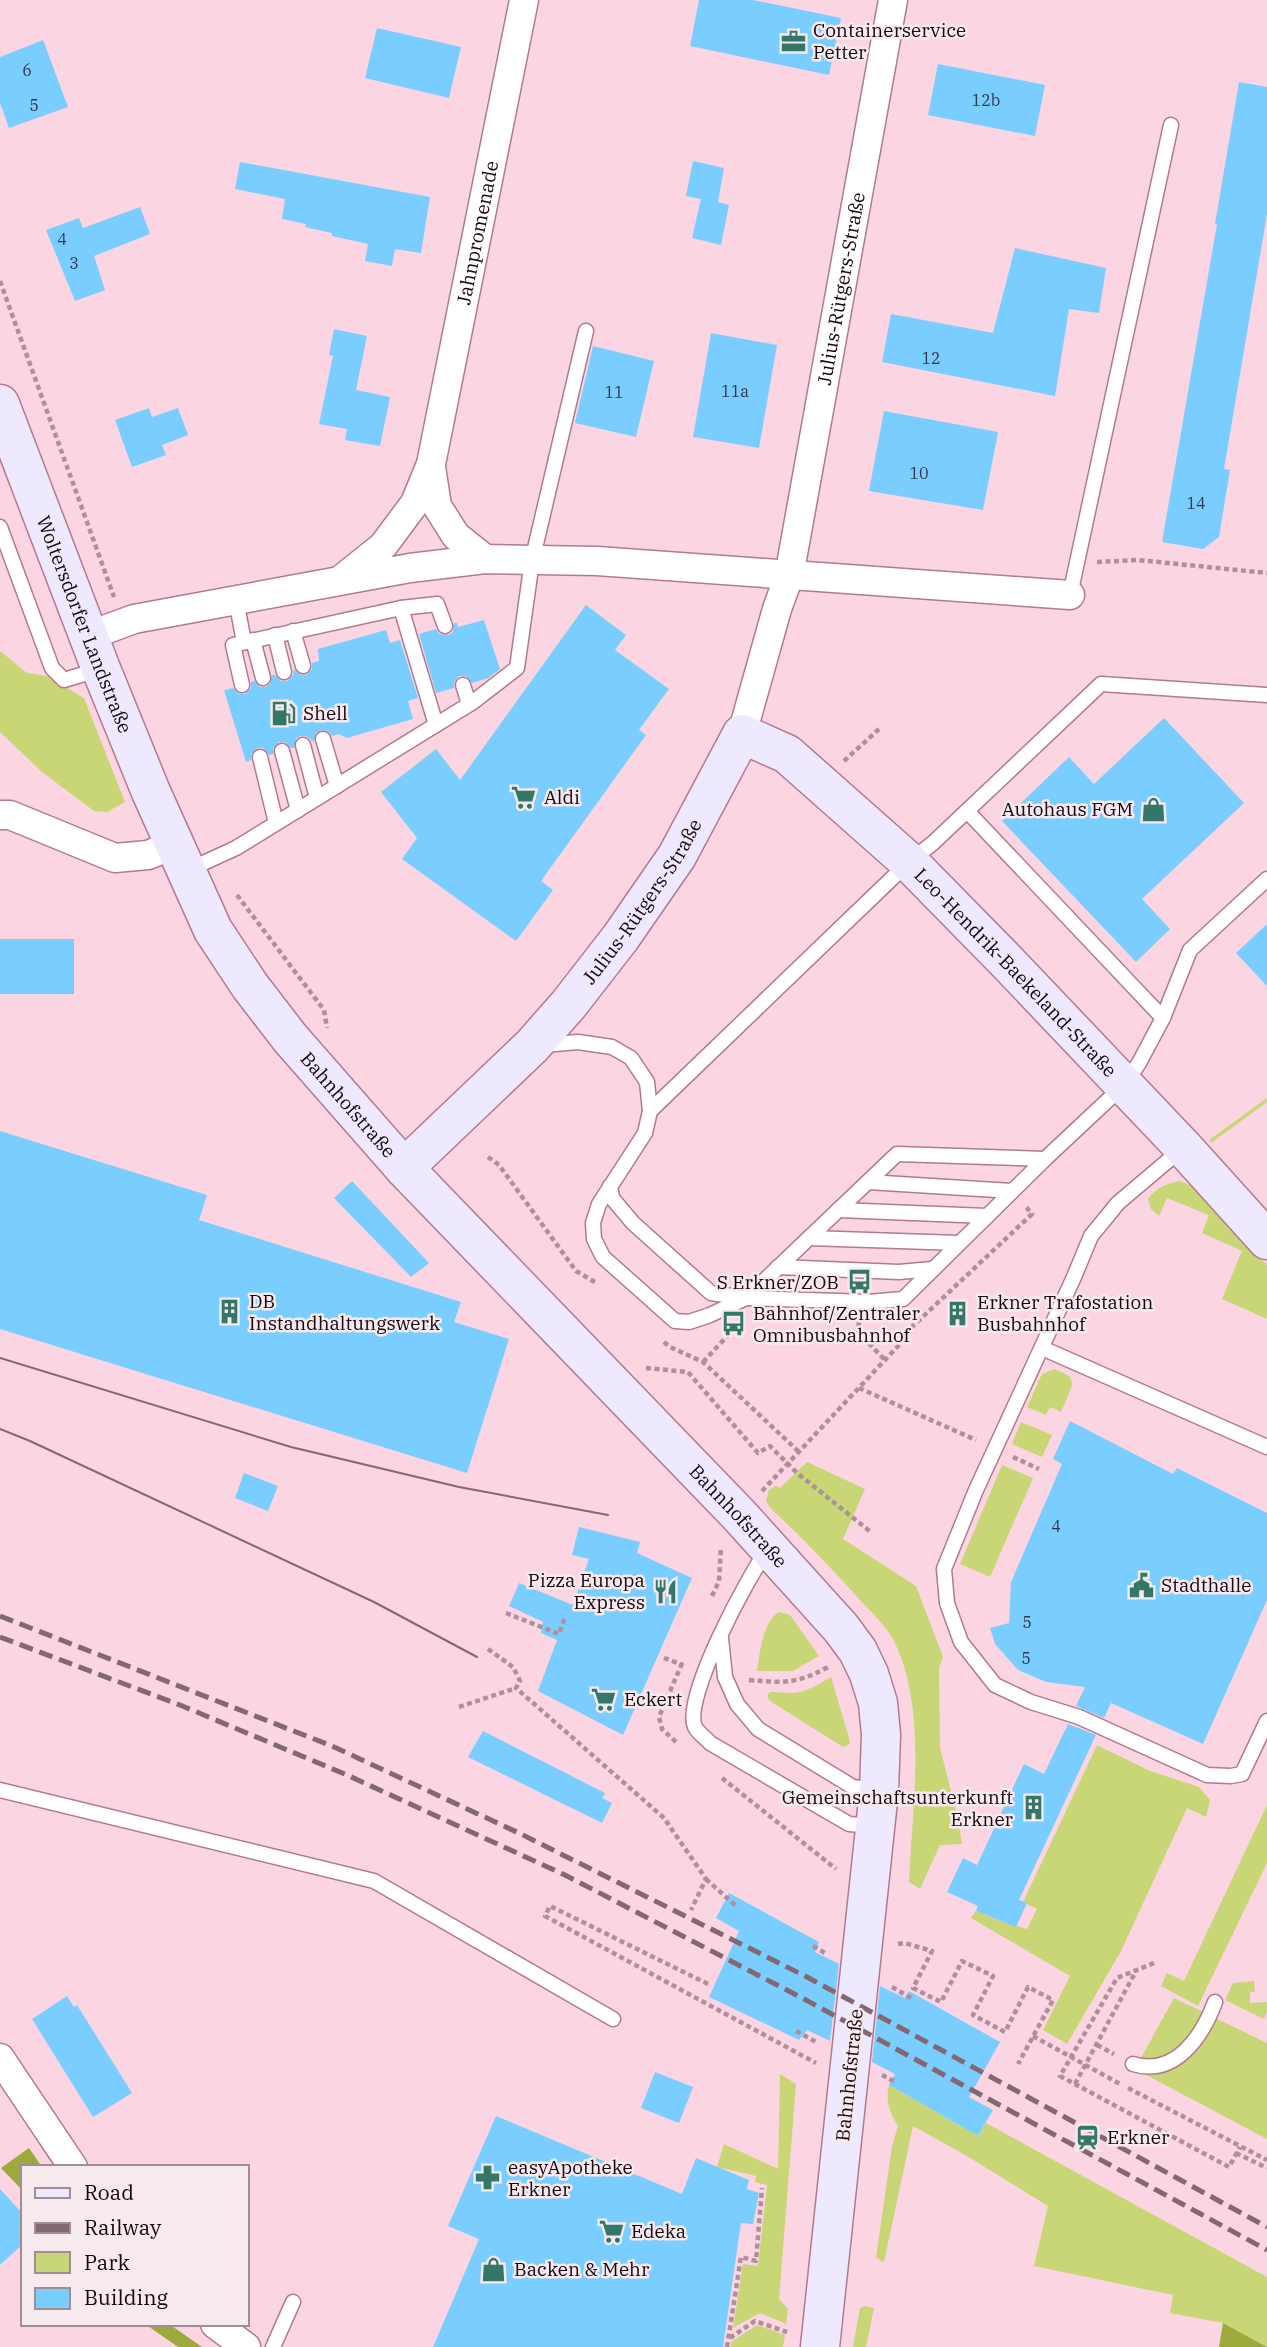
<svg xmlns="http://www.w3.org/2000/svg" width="1267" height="2347" font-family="'IBM Plex Serif',serif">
	<rect width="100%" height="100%" fill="#fcd5e2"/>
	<g fill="#c8d675">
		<path d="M0,651L27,673L47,676L84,698L125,802L107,812L94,811L42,772L0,732Z"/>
		<path d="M1267,1098V1102L1211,1143L1209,1140Z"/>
		<path d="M1180,1181L1196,1188L1267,1265V1319L1222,1299L1242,1251L1202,1233L1209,1215L1167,1198L1159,1216L1151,1209L1148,1199C1157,1187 1166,1184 1180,1181Z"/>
		<path d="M1055,1369C1063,1373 1073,1375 1072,1386L1061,1412L1050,1407L1046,1415L1027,1407L1042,1374Z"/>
		<path d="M1021,1422L1052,1435L1042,1457L1012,1444Z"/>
		<path d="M807,1462L865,1489L843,1539L916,1586L943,1657L939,1667L940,1748L958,1818L962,1844L940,1845L920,1889L909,1882C912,1808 928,1710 894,1641C886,1625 872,1613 860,1600C831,1568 803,1538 771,1509L766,1501L769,1490L776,1486L780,1488Z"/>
		<path d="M1002,1465L1033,1478L990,1577L960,1564Z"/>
		<path d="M779,1612L790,1615L819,1656L793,1671H757C760,1653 762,1622 779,1612Z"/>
		<path d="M831,1677L849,1738L850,1744L843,1747L770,1701L767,1696L770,1692C777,1692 785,1693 793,1693C807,1692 819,1684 831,1677Z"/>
		<path d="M1097,1745L1150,1771L1199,1787L1210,1800L1206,1817L1187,1808L1121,1951L1067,2044L1043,2030L1070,1976L971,1918L976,1911L1000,1921L1027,1929L1037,1909L1023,1902Z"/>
		<path d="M1267,1805V1863L1198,2006L1161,1986L1167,1973L1184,1981Z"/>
		<path d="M1254,1981L1255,1992H1250V2003L1267,2002V2012L1264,2019L1225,2000L1233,1983Z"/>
		<path d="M1174,1998L1267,2043V2139L1135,2069Z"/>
		<path d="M780,2074L796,2084L779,2299L788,2309L786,2324L760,2313L733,2328L743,2264L758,2266L767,2185L755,2182L756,2176L717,2167L724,2144L778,2169Z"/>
		<path d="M889,2085L978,2136L986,2123L1267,2277V2347L1223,2323L1170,2313L1173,2295L1034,2266L1048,2206L967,2156L913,2126L884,2262L876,2258L892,2146L898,2126C890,2112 885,2102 889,2085Z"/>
		<path d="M866,2306L874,2308L866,2347H853L860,2308Z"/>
		<path d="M757,2325L785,2335L783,2347H731V2342Z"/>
	</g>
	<g fill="#9caa3c">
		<path d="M29,2148L42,2167H23V2191L1,2168Z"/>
		<path d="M1223,2323L1267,2347H1219Z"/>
		<path d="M145,2324H169L202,2347H178Z"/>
	</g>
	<g fill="#7aceff">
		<path d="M699,0H753L841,18L829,75L690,46Z"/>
		<path d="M377,28L461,47L449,98L365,78Z"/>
		<path d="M43,40L68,107L9,128L0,103V57Z"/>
		<path d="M938,64L1045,85L1035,136L928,115Z"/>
		<path d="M1239,82L1267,87V214L1224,469L1230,470L1219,537L1203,549L1162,542L1217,224H1215Z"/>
		<path d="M693,161L724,168L718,202L729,205L721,245L692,238L701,199L686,196Z"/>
		<path d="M240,162L430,197L421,253L395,249L392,266L365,261L368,244L332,236V233L305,227L306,224L282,219L285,199L235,189Z"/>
		<path d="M140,207L150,234L94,256L105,290L75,301L46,230L79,218L83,228Z"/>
		<path d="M1015,248L1106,268L1099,313L1069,309L1055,396L882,362L891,314L993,333Z"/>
		<path d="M334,329L367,336L356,390L390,397L380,446L345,440L347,429L319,424L333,356L329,355Z"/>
		<path d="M711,333L777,345L759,448L693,437Z"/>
		<path d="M593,346L654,361L636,437L575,423Z"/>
		<path d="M149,408L152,417L178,408L188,435L162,445L166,455L132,467L115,420Z"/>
		<path d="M884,411L998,432L983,510L869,491Z"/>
		<path d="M586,605L626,635L615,650L669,689L639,730L646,735L541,881L553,890L516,941L402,859L417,838L381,792L436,749L460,780Z"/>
		<path d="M484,620L500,669L488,678L472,683L466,676H459L454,682V688L436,693L419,634L436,629L439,634L448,635L453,632L454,623H457L458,627Z"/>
		<path d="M386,630L390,643L400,640L418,698L408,701L413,719L347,738L339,734L332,736L329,732L321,730L316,733L314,742L306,736H300L296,739L294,748H291L285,742H279L273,748V754L269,755L263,748H257L251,754V760L246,762L224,690L233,688L239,694H245L251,688V682L254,681L260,687H266L270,684L272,675H275L281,681H287L293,675L294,669L300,675H306L312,669V663L319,661L318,649Z"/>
		<path d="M1164,718L1244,803L1142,899L1170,929L1136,962L1002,821L1069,757L1094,784Z"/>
		<path d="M1267,924V986L1236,953Z"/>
		<rect x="0" y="939" width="74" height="55"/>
		<path d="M0,1131L207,1195L199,1220L461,1302L454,1322L509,1339L467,1473L0,1329Z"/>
		<path d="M352,1181L429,1263L411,1277L334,1198Z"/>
		<path d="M1070,1421L1173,1474L1177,1468L1267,1513V1600L1203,1744L1111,1703L1104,1718L1076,1706L1085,1687L1046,1682L1018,1670L995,1644L990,1628L1009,1623L1011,1582L1062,1464L1053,1459Z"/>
		<path d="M244,1473L278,1486L268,1511L235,1498Z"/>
		<path d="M579,1527L640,1542L637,1553L692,1578L623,1735L538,1691L557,1640L541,1633L543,1622L509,1606L519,1583L573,1605L589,1559L572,1555Z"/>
		<path d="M1068,1724L1096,1735L1019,1900L1027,1903L1016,1927L976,1911L978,1906L947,1892L963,1858L977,1865L1024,1764L1044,1774Z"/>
		<path d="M483,1731L605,1793L602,1798L612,1803L602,1823L468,1757Z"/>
		<path d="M729,1893L819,1942L815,1952L839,1964L830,2041L807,2030L799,2040L709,1997L739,1931L716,1918Z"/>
		<path d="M880,1986L905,1998L909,1991L1000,2042L969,2097L993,2110L978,2136L889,2085L895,2074L872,2062Z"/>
		<path d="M67,1996L74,2007L77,2005L132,2093L93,2117L32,2019Z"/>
		<path d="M655,2072L693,2087L679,2123L641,2108Z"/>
		<path d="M496,2116L682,2194L696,2158L749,2180L747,2189L759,2193L753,2224L741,2223L723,2347H433L479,2239L448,2226Z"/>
		<path d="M0,2189L23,2214V2244L0,2265Z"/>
	</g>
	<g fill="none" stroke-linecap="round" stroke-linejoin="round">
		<defs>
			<g id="lane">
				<path d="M0,527L52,668L64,680L101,669"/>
				<path d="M1070,595L1171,125"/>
				<path d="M236,600L244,642"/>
				<path d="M401,608L436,725"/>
				<path d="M293,631L303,666"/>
				<path d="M275,635L284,672"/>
				<path d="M253,640L263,678"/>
				<path d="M242,685L233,645L401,608L437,604L445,626"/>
				<path d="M463,685L469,704"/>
				<path d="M323,739L337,786"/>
				<path d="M303,745L317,798"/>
				<path d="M282,751L298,810"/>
				<path d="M260,757L276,823"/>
				<path d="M967,811L1163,1018"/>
				<path d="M188,870L236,848L473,702L517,668L532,561L586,331"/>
				<path d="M544,1045L578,1042L612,1047L631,1058L647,1082L650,1111L645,1133L599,1204L593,1223L594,1239L603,1257L675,1321L689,1322L710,1315L746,1298L897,1154L1045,1159"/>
				<path d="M650,1111L909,862L933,843L1101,684L1267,695"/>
				<path d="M1183,1148L1118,1203L1091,1236L1074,1277L976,1490L944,1569L947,1603L961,1642L995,1685L1031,1702L1079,1717L1207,1775L1231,1776L1242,1774L1267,1721"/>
				<path d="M868,1182L1012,1191"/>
				<path d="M610,1186L612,1198L633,1223L711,1293L746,1298L868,1302L903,1299L1045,1159L1124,1085L1139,1063L1163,1018L1190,950L1267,879"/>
				<path d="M838,1210L987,1216"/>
				<path d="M809,1238L959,1243"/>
				<path d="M778,1267L899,1272L932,1269"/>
				<path d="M1042,1348L1267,1447"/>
				<path d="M768,1549C749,1575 682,1698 695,1727C698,1733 706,1738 710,1743L849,1824L874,1826"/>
				<path d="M721,1638L725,1677L737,1704L758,1729L853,1787L879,1791"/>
				<path d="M0,1790L374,1881L613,2019"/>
				<path d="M1133,2064C1175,2077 1202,2037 1215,2002"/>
				<path d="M273,2347L293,2302"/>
			</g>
			<g id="street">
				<path d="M431,467L437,506L456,536L485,559"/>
				<path id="s1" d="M343,578L383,546L415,503L431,464L524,0"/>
				<path d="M88,636L134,619L410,568L485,559L597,561L1070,595"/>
				<path id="s2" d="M742,734L777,609L789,576L893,0"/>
				<path d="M0,815H10L115,858L148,855L173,845"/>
				<path d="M0,2058L73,2167"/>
				<path d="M215,2324L246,2347"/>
			</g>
			<g id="secondary">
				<path id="s3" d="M0,404L101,669L151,792L213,930L250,986L290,1038L404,1168L739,1515L841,1628L858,1651L869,1674L878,1703L881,1735L879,1791L820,2347"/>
				<path id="s4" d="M404,1168L532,1046L569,1004L621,937L677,856L742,734L787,754L909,862L1011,966L1183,1147L1267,1240"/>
			</g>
		</defs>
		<use href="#lane" stroke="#b3798e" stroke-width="17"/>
		<use href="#street" stroke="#b3798e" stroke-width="31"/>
		<use href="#secondary" stroke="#b3798e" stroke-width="41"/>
		<g stroke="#af8f9a" stroke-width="4.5" stroke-dasharray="5 3.5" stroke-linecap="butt">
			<path d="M0,281L114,597"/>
			<path d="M1097,562L1138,560L1267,573"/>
			<path d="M844,761L879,729"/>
			<path d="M237,895L324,1010L327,1028"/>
			<path d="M488,1157L499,1165L576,1271L595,1282"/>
			<path d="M859,1322L858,1332L885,1360"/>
			<path d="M664,1342L670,1347L703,1362L798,1451"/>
			<path d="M703,1362L732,1331"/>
			<path d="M646,1368L688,1372L758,1453L770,1446L797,1473L872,1533"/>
			<path d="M859,1388L976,1440"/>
			<path d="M1013,1457L1039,1469"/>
			<path d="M762,1491L900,1344L913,1326L1032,1214L1026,1207"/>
			<path d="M712,1596L719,1581L721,1547"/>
			<path d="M506,1613L559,1634L565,1617"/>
			<path d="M488,1649L513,1667L520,1681L516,1688L664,1818L706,1879L691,1910"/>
			<path d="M664,1658L683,1665"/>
			<path d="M749,1680C784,1683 797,1684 828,1667"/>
			<path d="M459,1707L516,1688"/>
			<path d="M676,1742L662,1729L659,1717L683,1661"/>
			<path d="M722,1778L836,1869"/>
			<path d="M706,1879L737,1907"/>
			<path d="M898,1944L905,1943L932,1951L913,1988L941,2002L962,1961L993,1976L973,2015L1005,2032L1028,1987L1053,2000L1018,2064"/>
			<path d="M813,1946L827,1954"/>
			<path d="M1154,1963L1117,1978L1060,2076L1229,2167L1240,2147"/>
			<path d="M708,1984L550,1906L545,1916L816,2063"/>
			<path d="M892,1987L911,1998"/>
			<path d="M796,2031L818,2043"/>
			<path d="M1033,2036L1120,2084"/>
			<path d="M1097,2045L1114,2054"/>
			<path d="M882,2075L897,2083"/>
			<path d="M1075,2084L1136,1971"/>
			<path d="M1128,2088L1267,2160"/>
			<path d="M1236,2153L1267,2168"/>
			<path d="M730,2338L755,2321L787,2332"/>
			<path d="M727,2347L741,2257L756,2261L762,2188"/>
		</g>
		<use href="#lane" stroke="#fff" stroke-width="14"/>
		<use href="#street" stroke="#fff" stroke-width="28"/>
		<use href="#secondary" stroke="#eee9ff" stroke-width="38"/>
		<g stroke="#836771" stroke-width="2">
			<path d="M0,1358L291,1447L459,1487L608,1515"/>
			<path d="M0,1429L30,1441L374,1602L477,1657"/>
		</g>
		<g stroke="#836771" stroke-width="5" stroke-dasharray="14 7" stroke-linecap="butt">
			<path d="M0,1616L332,1746L521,1834L807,1977L1267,2227"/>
			<path d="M0,1637L180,1705L347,1775L565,1875L804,1999L1267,2250"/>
		</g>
	</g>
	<defs>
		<symbol id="office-bare" viewBox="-9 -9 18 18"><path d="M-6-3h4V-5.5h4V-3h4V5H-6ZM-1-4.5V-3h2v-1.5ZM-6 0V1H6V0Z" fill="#347667" stroke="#f7eaee" stroke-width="2.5" paint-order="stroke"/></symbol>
		<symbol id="fuel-bare" viewBox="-9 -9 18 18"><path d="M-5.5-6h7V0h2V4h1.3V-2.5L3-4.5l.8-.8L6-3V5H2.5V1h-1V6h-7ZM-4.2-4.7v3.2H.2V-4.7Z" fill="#347667" stroke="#f7eaee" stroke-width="2.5" paint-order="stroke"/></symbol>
		<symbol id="supermarket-bare" viewBox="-9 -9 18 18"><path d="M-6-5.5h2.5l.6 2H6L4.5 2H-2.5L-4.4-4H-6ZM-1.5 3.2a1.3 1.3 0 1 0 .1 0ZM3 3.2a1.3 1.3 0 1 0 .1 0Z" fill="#347667" stroke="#f7eaee" stroke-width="2.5" paint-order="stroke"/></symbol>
		<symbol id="shop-bare" viewBox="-9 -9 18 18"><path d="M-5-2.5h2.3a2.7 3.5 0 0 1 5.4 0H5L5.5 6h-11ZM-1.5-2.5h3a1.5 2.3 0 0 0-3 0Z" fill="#347667" stroke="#f7eaee" stroke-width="2.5" paint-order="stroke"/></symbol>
		<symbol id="bus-bare" viewBox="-9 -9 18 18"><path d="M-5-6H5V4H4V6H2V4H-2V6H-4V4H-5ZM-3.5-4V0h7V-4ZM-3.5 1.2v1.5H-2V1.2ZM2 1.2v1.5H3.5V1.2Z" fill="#347667" stroke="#f7eaee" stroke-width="2.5" paint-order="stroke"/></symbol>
		<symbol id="building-bare" viewBox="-9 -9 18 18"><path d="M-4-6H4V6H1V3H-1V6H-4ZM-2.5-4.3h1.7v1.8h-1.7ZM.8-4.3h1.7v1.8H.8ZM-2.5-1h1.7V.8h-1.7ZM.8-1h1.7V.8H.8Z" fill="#347667" stroke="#f7eaee" stroke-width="2.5" paint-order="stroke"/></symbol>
		<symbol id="civic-bare" viewBox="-9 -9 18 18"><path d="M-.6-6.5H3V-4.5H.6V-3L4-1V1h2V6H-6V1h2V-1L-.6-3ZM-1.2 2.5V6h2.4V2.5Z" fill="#347667" stroke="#f7eaee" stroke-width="2.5" paint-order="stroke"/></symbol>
		<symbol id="restaurant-bare" viewBox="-9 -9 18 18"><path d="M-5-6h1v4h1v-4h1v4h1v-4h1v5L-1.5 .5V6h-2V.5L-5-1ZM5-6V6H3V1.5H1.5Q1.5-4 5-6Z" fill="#347667" stroke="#f7eaee" stroke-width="2.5" paint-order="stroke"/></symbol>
		<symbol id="station-bare" viewBox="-9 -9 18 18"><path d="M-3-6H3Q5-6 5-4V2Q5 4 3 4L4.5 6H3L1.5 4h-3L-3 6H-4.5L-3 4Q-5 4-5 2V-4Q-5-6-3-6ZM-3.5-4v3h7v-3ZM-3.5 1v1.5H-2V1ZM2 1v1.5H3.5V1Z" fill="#347667" stroke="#f7eaee" stroke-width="2.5" paint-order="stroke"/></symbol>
		<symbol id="pharmacy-bare" viewBox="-9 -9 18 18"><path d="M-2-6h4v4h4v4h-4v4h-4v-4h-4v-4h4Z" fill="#347667" stroke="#f7eaee" stroke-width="2.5" paint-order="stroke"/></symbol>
	</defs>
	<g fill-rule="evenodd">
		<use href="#office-bare" x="776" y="24" width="35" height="35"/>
		<use href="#fuel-bare" x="266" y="696" width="35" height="35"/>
		<use href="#supermarket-bare" x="506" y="780" width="35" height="35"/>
		<use href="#shop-bare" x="1136" y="792" width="35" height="35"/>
		<use href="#bus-bare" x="842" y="1264" width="35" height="35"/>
		<use href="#building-bare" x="212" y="1294" width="35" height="35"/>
		<use href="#building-bare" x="940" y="1296" width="35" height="35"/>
		<use href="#bus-bare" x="716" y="1306" width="35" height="35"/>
		<use href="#civic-bare" x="1124" y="1568" width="35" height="35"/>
		<use href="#restaurant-bare" x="648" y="1574" width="35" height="35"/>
		<use href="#supermarket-bare" x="586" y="1682" width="35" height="35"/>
		<use href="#building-bare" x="1016" y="1790" width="35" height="35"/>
		<use href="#station-bare" x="1070" y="2120" width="35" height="35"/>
		<use href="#pharmacy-bare" x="470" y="2160" width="35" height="35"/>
		<use href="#supermarket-bare" x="594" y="2214" width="35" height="35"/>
		<use href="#shop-bare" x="476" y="2252" width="35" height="35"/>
	</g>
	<g text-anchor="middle" stroke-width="5" stroke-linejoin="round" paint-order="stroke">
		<g font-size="16" fill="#31384a">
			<text x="27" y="76">6</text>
			<text x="986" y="106">12b</text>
			<text x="34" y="111">5</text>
			<text x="62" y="245">4</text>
			<text x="74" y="269">3</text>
			<text x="931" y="364">12</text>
			<text x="735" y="397">11a</text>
			<text x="614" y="398">11</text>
			<text x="919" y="479">10</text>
			<text x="1196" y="509">14</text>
			<text x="1056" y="1532">4</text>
			<text x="1027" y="1628">5</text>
			<text x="1026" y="1664">5</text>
		</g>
		<g font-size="19" fill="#19060d" stroke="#f7eaee" text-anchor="start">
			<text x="813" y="37">Containerservice<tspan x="813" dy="22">Petter</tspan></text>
			<text x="303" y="720">Shell</text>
			<text x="544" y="804">Aldi</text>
			<text x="1133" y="816" text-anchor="end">Autohaus FGM</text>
			<text x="839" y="1289" text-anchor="end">S Erkner/ZOB</text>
			<text x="249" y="1308">DB<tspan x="249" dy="22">Instandhaltungswerk</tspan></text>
			<text x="977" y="1309">Erkner Trafostation<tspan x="977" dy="22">Busbahnhof</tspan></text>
			<text x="753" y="1320">Bahnhof/Zentraler<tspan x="753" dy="22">Omnibusbahnhof</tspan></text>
			<text x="645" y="1587" text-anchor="end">Pizza Europa<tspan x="645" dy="22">Express</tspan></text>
			<text x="1161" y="1592">Stadthalle</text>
			<text x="624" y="1706">Eckert</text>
			<text x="1013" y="1804" text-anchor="end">Gemeinschaftsunterkunft<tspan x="1013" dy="22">Erkner</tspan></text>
			<text x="1107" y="2144">Erkner</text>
			<text x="508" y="2174">easyApotheke<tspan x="508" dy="22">Erkner</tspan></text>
			<text x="631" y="2238">Edeka</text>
			<text x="514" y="2276">Backen &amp; Mehr</text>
		</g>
		<g font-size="19" fill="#19060d" stroke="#f7eaee">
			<text dy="7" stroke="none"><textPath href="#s1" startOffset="383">Jahnpromenade</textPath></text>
			<text dy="7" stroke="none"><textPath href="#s2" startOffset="457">Julius-Rütgers-Straße</textPath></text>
			<text dy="7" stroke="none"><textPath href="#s3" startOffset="236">Woltersdorfer Landstraße</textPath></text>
			<text dy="7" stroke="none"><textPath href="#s4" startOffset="359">Julius-Rütgers-Straße</textPath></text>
			<text dy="7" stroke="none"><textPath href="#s4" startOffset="920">Leo-Hendrik-Baekeland-Straße</textPath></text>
			<text dy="7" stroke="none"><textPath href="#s3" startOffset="789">Bahnhofstraße</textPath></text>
			<text dy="7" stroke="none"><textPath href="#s3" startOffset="1356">Bahnhofstraße</textPath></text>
			<text transform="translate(849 2075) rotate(-84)" y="7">Bahnhofstraße</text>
		</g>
	</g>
	<rect x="21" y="2165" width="228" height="161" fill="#f7eaee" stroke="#9e8f94" stroke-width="2"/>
	<rect x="35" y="2188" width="35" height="10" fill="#eee9ff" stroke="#9e8f94" stroke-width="2"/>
	<text x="84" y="2200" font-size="21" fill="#19060d">Road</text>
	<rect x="35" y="2223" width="35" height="10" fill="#836771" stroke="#9e8f94" stroke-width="2"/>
	<text x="84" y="2235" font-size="21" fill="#19060d">Railway</text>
	<rect x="35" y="2252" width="35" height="21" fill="#c8d675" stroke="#9e8f94" stroke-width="2"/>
	<text x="84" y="2270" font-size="21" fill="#19060d">Park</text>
	<rect x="35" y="2288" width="35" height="21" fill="#7aceff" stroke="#9e8f94" stroke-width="2"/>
	<text x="84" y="2305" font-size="21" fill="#19060d">Building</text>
</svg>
